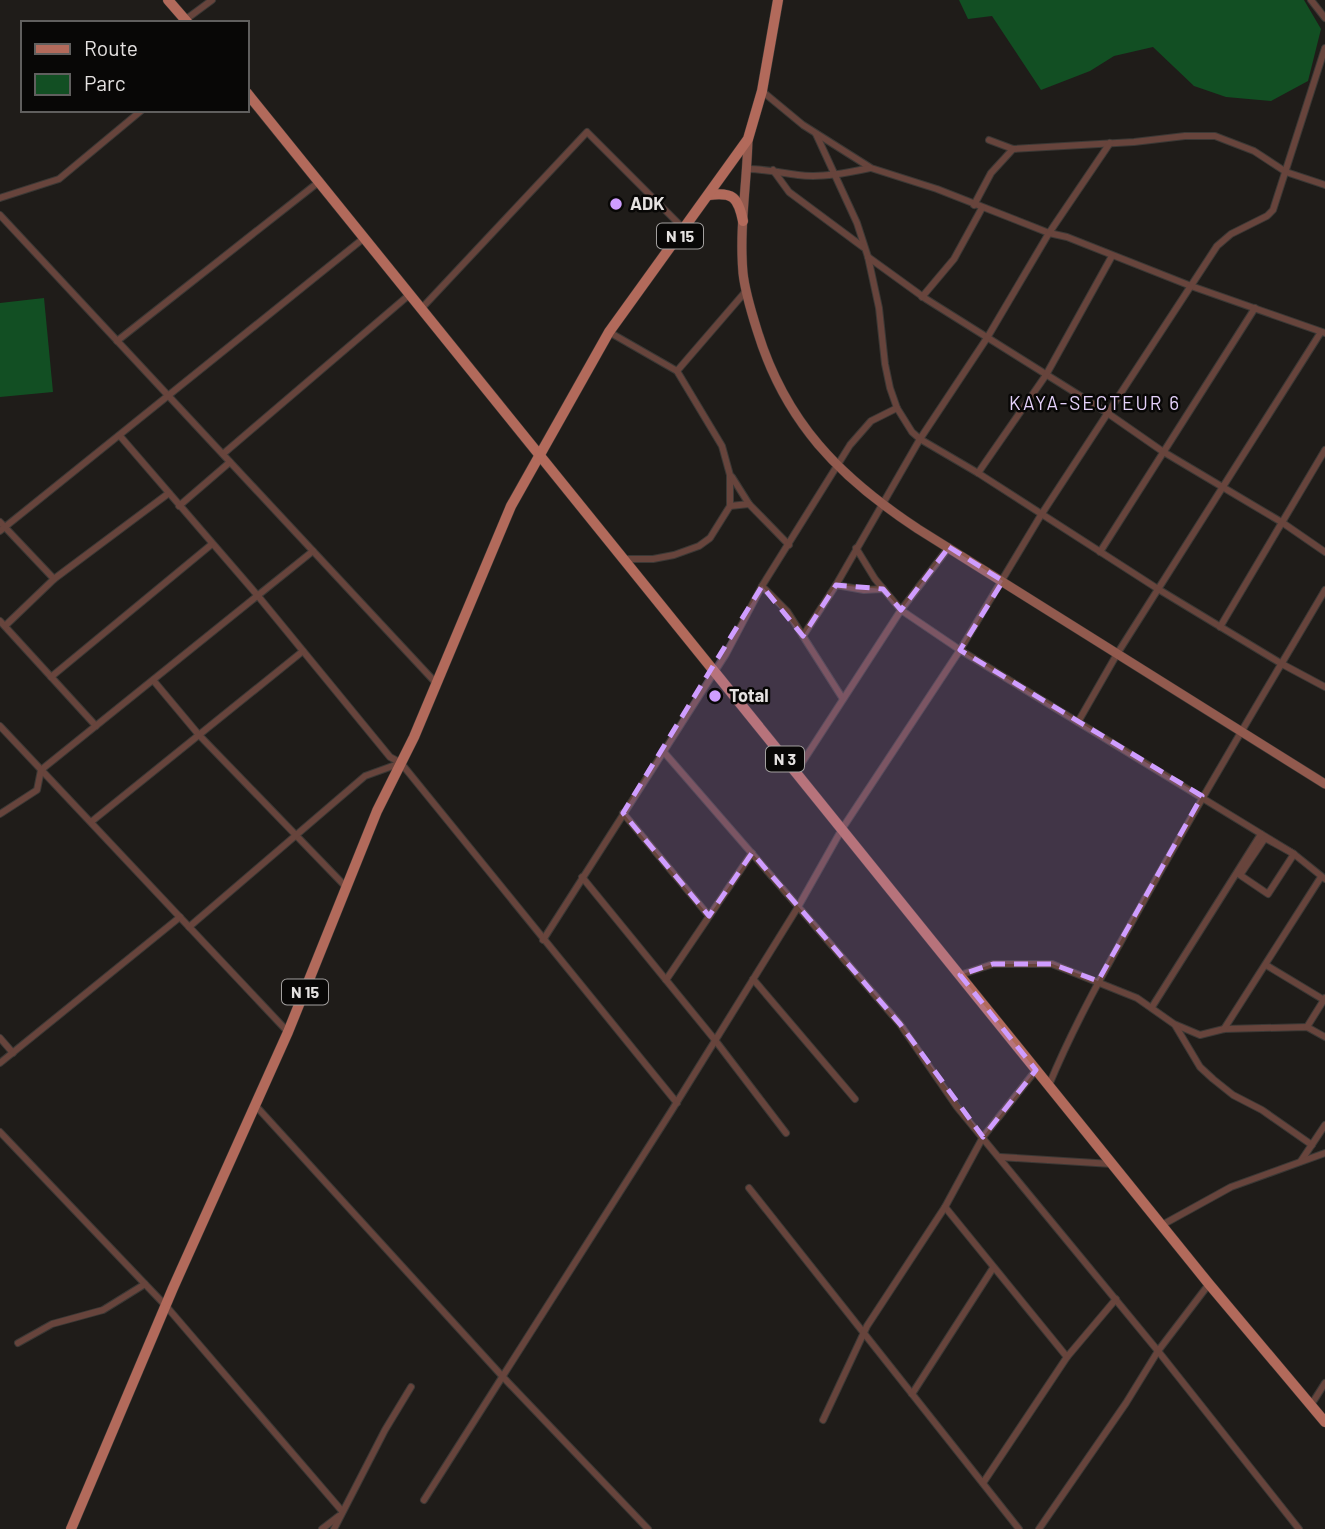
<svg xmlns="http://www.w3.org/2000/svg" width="1325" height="1529" font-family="Barlow,sans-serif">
	<rect width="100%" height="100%" fill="#1f1c19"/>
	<g fill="#124f23">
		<path d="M959,0H1304L1321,29L1308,81L1271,101L1226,97L1194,86L1153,47L1114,56L1090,71L1041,90L992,16L968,19Z"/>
		<path d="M44,298L53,392L0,397V303Z"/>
	</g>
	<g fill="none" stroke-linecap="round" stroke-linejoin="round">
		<defs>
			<g id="street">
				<path d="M1311,0L1325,18"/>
				<path d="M185,20L212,0"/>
				<path d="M762,91L803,125L871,168L937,189L1049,233L1067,237L1191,286L1325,333"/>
				<path d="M816,134L857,223L868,257L879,308L885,364L890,388L897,408L912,432L920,439L978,473L1158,589L1282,664L1325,687"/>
				<path d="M989,140L1013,149L1134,142L1185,136H1215L1254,151L1286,172L1325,185"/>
				<path d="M748,169C765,169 781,173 798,175C822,178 847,173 870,168"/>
				<path d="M773,170L789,192L863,247"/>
				<path d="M0,198L59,179L142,110"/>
				<path d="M974,205L991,173L1013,149"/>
				<path d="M0,215L436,683"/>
				<path d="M868,257L926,299L1106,412L1162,451L1283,523L1325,552"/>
				<path d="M922,297L954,259L982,208"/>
				<path d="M421,309L587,132L684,229"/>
				<path d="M609,332L677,371L722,446L730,475V506L710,538L699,546L674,555L653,559H624"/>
				<path d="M117,341L320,181"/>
				<path d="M677,371L746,291"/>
				<path d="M120,436L258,596L390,757L401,763L677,1103"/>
				<path d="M223,454L409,295"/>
				<path d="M978,473L1046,375L1112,256"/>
				<path d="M732,477L749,504L789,545"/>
				<path d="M179,506L230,462"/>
				<path d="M730,506L749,504"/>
				<path d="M0,522L54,579"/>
				<path d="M0,531L364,238"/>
				<path d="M856,548L875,579L901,610L960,650L1294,854L1325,879"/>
				<path d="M1100,552L1255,308"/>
				<path d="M836,585L864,590L883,589"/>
				<path d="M762,586L787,611L843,699"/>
				<path d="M0,621L96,726"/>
				<path d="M5,626L54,579L169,493"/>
				<path d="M1220,627L1325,450"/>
				<path d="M803,636L836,585L920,439L987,338L1049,233L1110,143"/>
				<path d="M51,677L212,544"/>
				<path d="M153,680L199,735L347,888"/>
				<path d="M1078,722L1117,654L1321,332"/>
				<path d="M0,726L288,1032"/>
				<path d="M663,751L900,1024L957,1107L1158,1351L1299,1529"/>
				<path d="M796,772L901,610L949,547"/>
				<path d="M623,813L709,916"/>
				<path d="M0,814L37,790L41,770L313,551"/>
				<path d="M91,822L303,651"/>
				<path d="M1265,838L1294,854L1268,894L1240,875Z"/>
				<path d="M582,877L715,1040L786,1133"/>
				<path d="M189,927L365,776L401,763"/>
				<path d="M543,940L726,654L762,586L850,445L871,421L897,408"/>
				<path d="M1266,965L1324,1000"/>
				<path d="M960,975L993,964H1052L1137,998L1174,1024L1200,1035L1224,1029L1307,1027L1325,1037"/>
				<path d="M753,979L855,1099"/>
				<path d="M666,980L752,853"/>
				<path d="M1152,1007L1261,834"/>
				<path d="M1175,1025L1200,1067L1213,1079L1233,1095L1262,1110L1312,1145"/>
				<path d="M1307,1027L1325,998"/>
				<path d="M1224,1029L1321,877"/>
				<path d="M0,1038L13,1053"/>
				<path d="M0,1063L180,917"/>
				<path d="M1049,1085C1076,1020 1111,959 1146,897C1204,793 1265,692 1325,590"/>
				<path d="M255,1105L503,1377L648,1529"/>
				<path d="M0,1132L166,1306L342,1511"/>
				<path d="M1000,1157L1112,1164"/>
				<path d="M1301,1161L1325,1125"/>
				<path d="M749,1188L1019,1529"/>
				<path d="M945,1207L1067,1357"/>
				<path d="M1162,1225L1231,1187L1325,1153"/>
				<path d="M18,1343L52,1324L103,1310L145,1284"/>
				<path d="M912,1394L993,1268"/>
				<path d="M1311,1405L1325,1383"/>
				<path d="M823,1420L867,1326L945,1207L983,1137L1036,1070"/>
				<path d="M983,1483L1067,1357L1116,1299"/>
				<path d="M424,1500L672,1110L798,907L842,829L960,650L1041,515L1217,246L1231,234L1267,216L1273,210L1325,48"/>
				<path d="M322,1529L339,1516"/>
				<path d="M334,1529L385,1430L411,1387"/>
				<path d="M1039,1529L1126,1403L1158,1351L1209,1284"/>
			</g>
			<path id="secondary" d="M748,139C747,183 739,228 743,273C745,292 751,311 757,330C785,422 839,477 918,529L1325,784"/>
			<g id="primary">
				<path d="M168,0L188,23"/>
				<path d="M247,93L1209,1284L1325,1422"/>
				<path d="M709,195C733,192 738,197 743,221"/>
				<path d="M71,1529L173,1288L288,1032L377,811L414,737L511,506L609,332L748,139L762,91L778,0"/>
			</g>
		</defs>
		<use href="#street" stroke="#3b3835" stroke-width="8"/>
		<use href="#secondary" stroke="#3b3835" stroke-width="10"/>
		<use href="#primary" stroke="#3b3835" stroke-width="11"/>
		<use href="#street" stroke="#67443c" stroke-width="6"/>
		<use href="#secondary" stroke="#925a4e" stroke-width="9"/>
		<use href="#primary" stroke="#b26a5b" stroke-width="10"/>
	</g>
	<path fill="#cf9dff" fill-opacity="0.2" stroke="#cf9dff" stroke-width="5" stroke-dasharray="14 9" stroke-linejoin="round" d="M949,547L1003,581L960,650L1202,796L1098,981L1052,964H993L960,975L1036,1070L983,1137L900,1024L752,853L709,916L623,813L762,586L803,636L836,585L883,589L901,610Z"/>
	<g fill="#cf9dff" stroke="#080706" stroke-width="2.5">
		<circle cx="616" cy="204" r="7"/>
		<circle cx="715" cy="696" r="7"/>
	</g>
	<g text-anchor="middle" stroke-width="5" stroke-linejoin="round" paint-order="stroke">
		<g fill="#080706" stroke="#a3a09f" stroke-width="2">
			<rect x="657" y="223.5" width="46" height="25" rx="5"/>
			<rect x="766" y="746.5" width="38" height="25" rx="5"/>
			<rect x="282" y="979.5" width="46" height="25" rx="5"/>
		</g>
		<g font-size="16" font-weight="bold" fill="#e5e2e1">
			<text x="680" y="242">N 15</text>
			<text x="785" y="765">N 3</text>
			<text x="305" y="998">N 15</text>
		</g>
		<g font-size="18" font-weight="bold" fill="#e5e2e1" stroke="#080706" text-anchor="start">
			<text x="630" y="210">ADK</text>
			<text x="729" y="702">Total</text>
		</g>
		<g font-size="19" letter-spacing="2" fill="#e6d2fc" stroke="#080706">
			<text x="1095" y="410">KAYA-SECTEUR 6</text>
		</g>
	</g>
	<rect x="21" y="21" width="228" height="91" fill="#080706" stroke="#605f5e" stroke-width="2"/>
	<rect x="35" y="44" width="35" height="10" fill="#b26a5b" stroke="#605f5e" stroke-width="2"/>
	<text x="84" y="56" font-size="21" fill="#e5e2e1">Route</text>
	<rect x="35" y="74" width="35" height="21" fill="#124f23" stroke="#605f5e" stroke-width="2"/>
	<text x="84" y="91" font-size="21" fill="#e5e2e1">Parc</text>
</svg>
